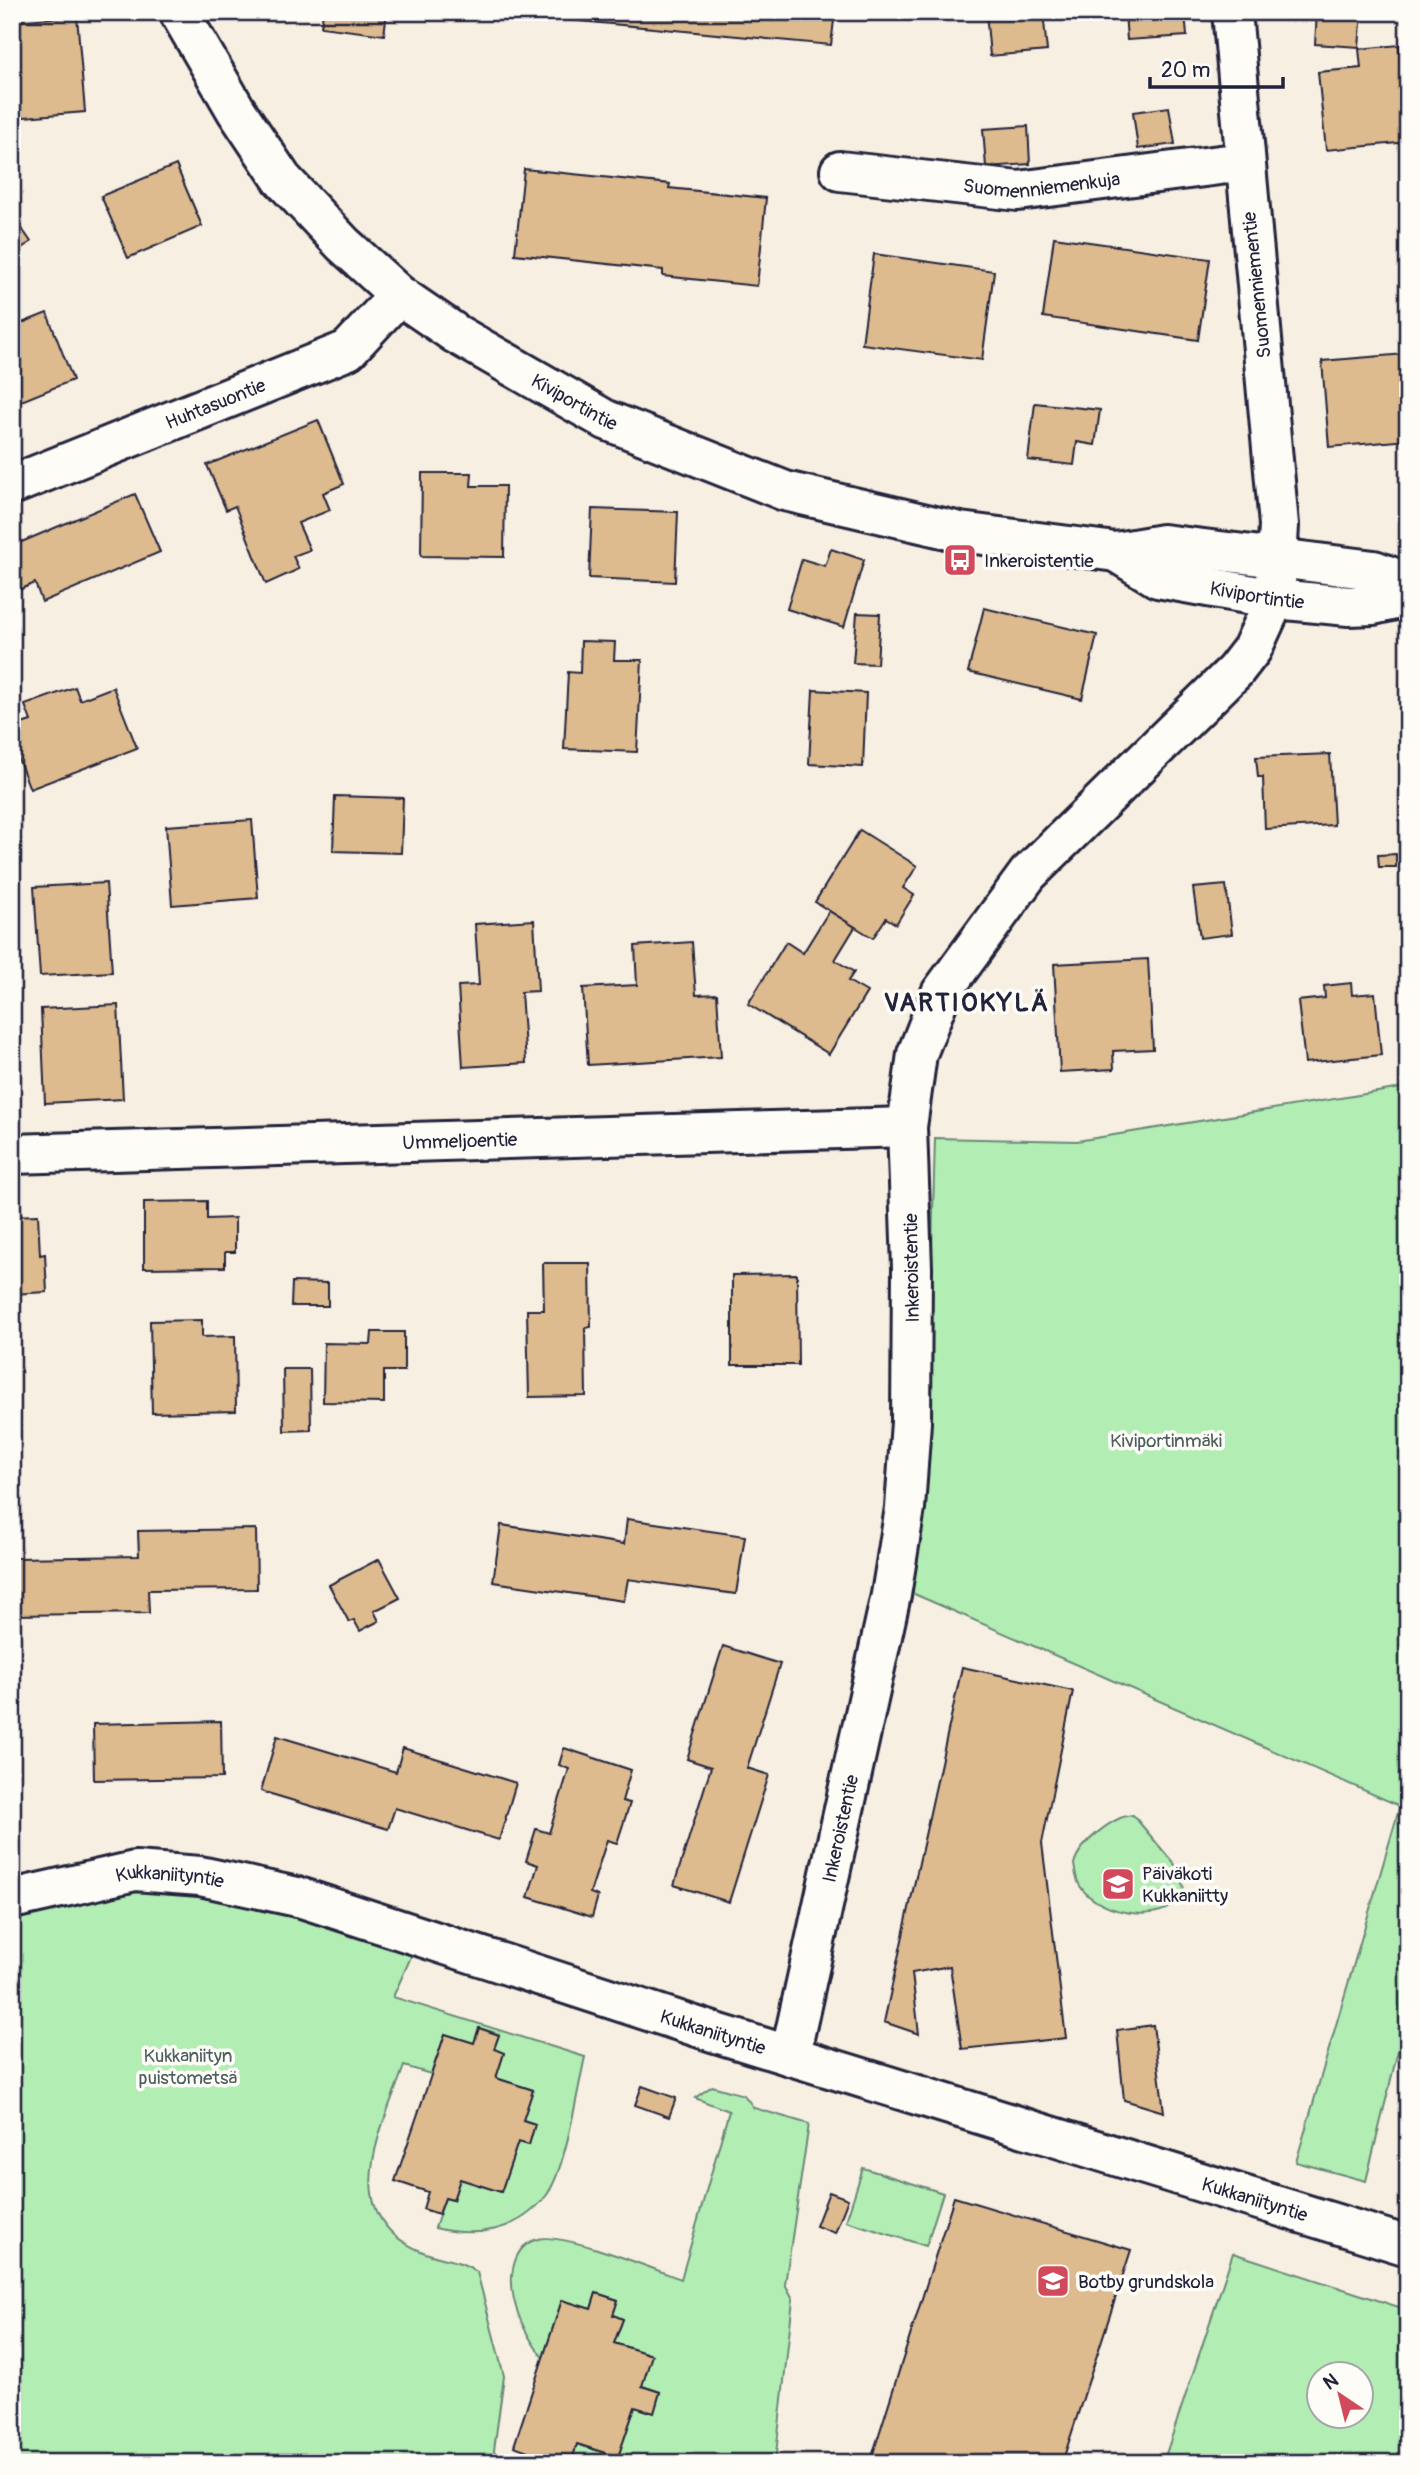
<svg xmlns="http://www.w3.org/2000/svg" width="1420" height="2475" font-family="Pangolin,sans-serif">
	<rect width="100%" height="100%" fill="#f7efe2"/>
	<filter id="ink" filterUnits="userSpaceOnUse"><feTurbulence type="fractalNoise" baseFrequency=".0143" numOctaves="2"/><feDisplacementMap in="SourceGraphic" scale="14" xChannelSelector="R" yChannelSelector="G"/><feConvolveMatrix kernelMatrix="1 2 1 2 8 2 1 2 1" color-interpolation-filters="sRGB"/></filter>
	<g filter="url(#ink)">
		<g fill="#b2eeb4" stroke="#6a8878" stroke-width="2" fill-rule="evenodd">
			<path d="M1408,1087V2010L1366,2181L1296,2162L1400,1806L912,1593L928,1400L935,1138L1077,1141Z"/>
			<path d="M1133,1815L1176,1866L1184,1889C1173,1928 1098,1916 1080,1886C1076,1880 1075,1871 1074,1864C1079,1844 1113,1816 1133,1815Z"/>
			<path d="M138,1888H205L415,1948L393,1997L585,2057C577,2091 566,2170 546,2196C518,2232 476,2238 435,2228L445,2198L453,2200L460,2179L501,2192L518,2142L529,2145L535,2124L523,2120L533,2090L496,2078L504,2053L494,2049L499,2034L479,2028L474,2043L445,2034L431,2074L404,2066C382,2129 334,2216 423,2252C442,2260 460,2259 477,2272L504,2376L494,2450L499,2463H12V1915Z"/>
			<path d="M712,2086L744,2095L754,2108L809,2124L785,2284L793,2299L775,2463H571L577,2444L618,2457L635,2407L654,2412L660,2392L642,2386L614,2343L623,2319L613,2315L618,2300L596,2293L591,2309L562,2300L543,2358C525,2334 510,2306 512,2275C514,2258 521,2243 538,2239C564,2232 653,2269 681,2279L729,2111L695,2098Z"/>
			<path d="M863,2168L943,2193L926,2246L846,2221Z"/>
			<path d="M1233,2253L1408,2310V2463H1163ZM1318,2374H1360V2416H1318Z"/>
		</g>
		<g fill="#ddbb8f" stroke="#22223b" stroke-width="2">
			<path d="M323,12H387L384,35L321,27Z"/>
			<path d="M560,12H835L831,45L559,19Z"/>
			<path d="M986,12H1043L1047,51L990,56Z"/>
			<path d="M1125,12H1185L1187,36L1127,40Z"/>
			<path d="M1317,12H1362L1359,47L1315,44Z"/>
			<path d="M77,16L85,112L12,118V21Z"/>
			<path d="M1399,45L1408,142L1326,150L1318,72L1361,68L1359,49Z"/>
			<path d="M1169,107L1175,144L1138,149L1133,112Z"/>
			<path d="M1028,126L1030,164L986,167L983,129Z"/>
			<path d="M176,165L202,226L128,258L101,196Z"/>
			<path d="M524,169L670,184L669,188L766,198L757,286L663,276V270L515,254Z"/>
			<path d="M18,223L31,242L12,254V228Z"/>
			<path d="M1054,237L1210,259L1198,340L1043,317Z"/>
			<path d="M874,254L994,271L982,360L862,344Z"/>
			<path d="M47,313L73,380L19,402L12,384V327Z"/>
			<path d="M1405,354L1408,440L1329,447L1322,361Z"/>
			<path d="M1035,403L1100,410L1095,445L1077,442L1074,465L1028,460Z"/>
			<path d="M318,420L344,484L323,493L330,510L298,523L310,550L293,556L299,569L266,584L235,506L226,510L207,465Z"/>
			<path d="M422,473H472L471,486H505L504,557L421,556Z"/>
			<path d="M135,494L160,552L42,602L35,583L12,593V546Z"/>
			<path d="M592,509L678,512L675,582L589,578Z"/>
			<path d="M831,549L864,560L844,627L787,609L802,559L825,566Z"/>
			<path d="M984,608L1097,635L1082,699L968,672Z"/>
			<path d="M857,613L880,614L877,664L853,663Z"/>
			<path d="M581,641L615,642L614,660H642L637,752L564,749L568,672L580,673Z"/>
			<path d="M75,687L80,700L113,687L137,748L30,789L12,743V727L31,721L25,705Z"/>
			<path d="M813,690L866,693L863,767L809,764Z"/>
			<path d="M1330,754L1334,825L1265,829L1263,777H1258L1256,757Z"/>
			<path d="M335,796L403,798L401,853L333,851Z"/>
			<path d="M252,820L258,898L172,905L166,826Z"/>
			<path d="M860,830L917,866L903,888L914,895L896,924L886,918L873,938L815,902Z"/>
			<path d="M1396,854V867H1379L1378,855Z"/>
			<path d="M106,883L112,972L40,976L34,887Z"/>
			<path d="M1226,885L1232,934L1200,938L1193,888Z"/>
			<path d="M829,911L855,927L835,960L854,972L848,981L867,992L829,1054L748,1004L786,942L803,953Z"/>
			<path d="M534,920L538,991L521,992L526,1063L463,1067L458,986L479,985L475,924Z"/>
			<path d="M692,942L696,995L717,994L721,1057L588,1065L583,988L637,985L635,946Z"/>
			<path d="M1148,959L1153,1049L1113,1051L1114,1069L1060,1072L1054,964Z"/>
			<path d="M1351,983L1352,995L1375,993L1381,1055L1305,1063L1298,1001L1325,998L1324,986Z"/>
			<path d="M118,1005L123,1099L45,1103L41,1009Z"/>
			<path d="M207,1201V1219L235,1218V1252H225V1267L144,1268V1202Z"/>
			<path d="M38,1215L40,1255L45,1254L47,1292L12,1294V1216Z"/>
			<path d="M543,1263H590L591,1327L585,1328L586,1396L529,1397L527,1310H544Z"/>
			<path d="M797,1274L798,1365H732V1275Z"/>
			<path d="M292,1282L328,1283V1306H291Z"/>
			<path d="M202,1320V1337L235,1336L236,1411L152,1413L150,1321Z"/>
			<path d="M372,1332H404V1371H384V1403L323,1402L324,1343L371,1344Z"/>
			<path d="M283,1369H310L311,1430L284,1431Z"/>
			<path d="M627,1519L745,1536L736,1594L628,1579L624,1601L493,1582L501,1525L624,1544Z"/>
			<path d="M256,1529L257,1589L148,1590L149,1613L16,1615L15,1558L139,1556L138,1531Z"/>
			<path d="M379,1559L400,1598L374,1611L379,1621L360,1631L354,1620L349,1622L329,1585Z"/>
			<path d="M723,1646L780,1664L747,1768L769,1775L729,1902L674,1885L711,1767L687,1759Z"/>
			<path d="M962,1667L1073,1691L1042,1843L1066,2038L962,2049L950,1966L912,1973L919,2034L884,2022Z"/>
			<path d="M221,1721L222,1778L94,1780L93,1724Z"/>
			<path d="M277,1736L396,1772L403,1748L516,1783L499,1840L395,1808L388,1829L261,1791Z"/>
			<path d="M564,1748L631,1770L622,1801L630,1803L617,1843L607,1840L590,1893L598,1896L592,1917L528,1897L538,1865L526,1861L536,1829L549,1833L569,1769L559,1765Z"/>
			<path d="M1153,2025L1164,2112L1124,2100L1117,2030Z"/>
			<path d="M479,2028L499,2035L494,2049L504,2053L496,2078L533,2090L523,2120L535,2124L529,2145L518,2142L501,2192L460,2179L453,2200L445,2198L439,2214L423,2209L428,2192L395,2181L445,2034L474,2043Z"/>
			<path d="M642,2086L676,2098L669,2117L635,2105Z"/>
			<path d="M829,2192L848,2199L835,2233L816,2226Z"/>
			<path d="M954,2197L1131,2250L1062,2463H870Z"/>
			<path d="M596,2293L618,2300L613,2315L623,2319L614,2343L652,2355L642,2386L660,2392L654,2413L635,2407L618,2457L577,2444L571,2463H545L547,2458L514,2446L562,2300L591,2309Z"/>
		</g>
		<g fill="none" stroke-linecap="round" stroke-linejoin="round">
			<defs>
				<g id="minor">
					<path id="s1" d="M179,12L236,110L282,179L343,244L399,295L456,334L606,420L785,491L960,532L1116,552L1163,544L1374,570L1408,583"/>
					<path id="s2" d="M840,171L1018,191L1243,162"/>
					<path id="s3" d="M12,485L348,350L399,295"/>
					<path id="s4" d="M1116,552L1158,578L1275,599L1349,606L1373,605L1408,597"/>
					<path id="s5" d="M12,1154L907,1127"/>
					<path id="s6" d="M12,1899L135,1871L200,1876L302,1898L713,2032L1408,2246"/>
					<path id="s7" d="M790,2056L891,1595L905,1508L911,1422L912,1268L907,1127L917,1054L941,993L1028,874L1235,671L1252,649L1275,599L1279,525L1232,12"/>
				</g>
			</defs>
			<use href="#minor" stroke="#22223b" stroke-width="44"/>
			<use href="#minor" stroke="#fdfcf7" stroke-width="38"/>
		</g>
	</g>
	<defs>
		<symbol id="bus-square" viewBox="-11 -11 22 22"><rect x="-9" y="-9" width="18" height="18" rx="4" fill="#d1495b" stroke="#fdfcf7"/><path d="M-5-6H5V4H4V6H2V4H-2V6H-4V4H-5ZM-3.5-4V0h7V-4ZM-3.5 1.2v1.5H-2V1.2ZM2 1.2v1.5H3.5V1.2Z" fill="#fff"/></symbol>
		<symbol id="school-square" viewBox="-11 -11 22 22"><rect x="-9" y="-9" width="18" height="18" rx="4" fill="#d1495b" stroke="#fdfcf7"/><path d="M0-5L7-2L0 1L-7-2ZM-4 1L0 2.5L4 1V4Q0 6-4 4Z" fill="#fff"/></symbol>
	</defs>
	<g fill-rule="evenodd">
		<use href="#bus-square" x="941" y="541" width="38" height="38"/>
		<use href="#school-square" x="1099" y="1865" width="38" height="38"/>
		<use href="#school-square" x="1034" y="2262" width="38" height="38"/>
	</g>
	<g text-anchor="middle" stroke-width="7" stroke-linejoin="round" paint-order="stroke">
		<g font-size="19" fill="#22223b" stroke="#fdfcf7">
			<text dy="7" stroke="none"><textPath href="#s2" startOffset="203">Suomenniemenkuja</textPath></text>
			<text transform="translate(1256 285) rotate(-96)" y="7">Suomenniementie</text>
			<text dy="7" stroke="none"><textPath href="#s1" startOffset="567">Kiviportintie</textPath></text>
			<text dy="7" stroke="none"><textPath href="#s3" startOffset="219">Huhtasuontie</textPath></text>
			<text dy="7" stroke="none"><textPath href="#s4" startOffset="150">Kiviportintie</textPath></text>
			<text dy="7" stroke="none"><textPath href="#s5" startOffset="448">Ummeljoentie</textPath></text>
			<text transform="translate(911 1268) rotate(-91)" y="7">Inkeroistentie</text>
			<text dy="7" stroke="none"><textPath href="#s7" startOffset="233">Inkeroistentie</textPath></text>
			<text dy="7" stroke="none"><textPath href="#s6" startOffset="161">Kukkaniityntie</textPath></text>
			<text dy="7" stroke="none"><textPath href="#s6" startOffset="728">Kukkaniityntie</textPath></text>
			<text dy="7" stroke="none"><textPath href="#s6" startOffset="1295">Kukkaniityntie</textPath></text>
		</g>
		<g font-size="19" fill="#22223b" stroke="#fdfcf7" text-anchor="start">
			<text x="984" y="567">Inkeroistentie</text>
			<text x="1142" y="1880">Päiväkoti<tspan x="1142" dy="22">Kukkaniitty</tspan></text>
			<text x="1078" y="2288">Botby grundskola</text>
		</g>
		<g font-size="19" fill="#4d5f5f" stroke="#fdfcf7">
			<text x="1166" y="1447">Kiviportinmäki</text>
			<text x="188" y="2062">Kukkaniityn<tspan x="188" dy="22">puistometsä</tspan></text>
		</g>
		<g font-size="26" font-weight="bold" letter-spacing="2" fill="#22223b" stroke="#fdfcf7">
			<text x="967" y="1011">VARTIOKYLÄ</text>
		</g>
	</g>
	<rect width="1420" height="2475" fill="none" stroke="#fdfcf7" stroke-width="42"/>
	<rect x="21" y="21" width="1378" height="2433" fill="none" stroke="#22223b" stroke-width="2.5" filter="url(#ink)"/>
	<g transform="translate(1340 2395) rotate(325)"><circle r="33" fill="#fdfcf7" stroke="#a5a5ac" stroke-width="2"/>
	<path d="M0-5L12 26L0 18L-12 26Z" fill="#d1495b"/>
	<text y="-10" font-size="19" font-weight="bold" text-anchor="middle" fill="#22223b">N</text>
	</g>
	<path d="M1150 77v10h133v-10" fill="none" stroke="#22223b" stroke-width="3.5"/>
	<text x="1161" y="77" font-size="21" fill="#22223b" stroke="#fdfcf7" stroke-width="5" paint-order="stroke">20 m</text>
</svg>
